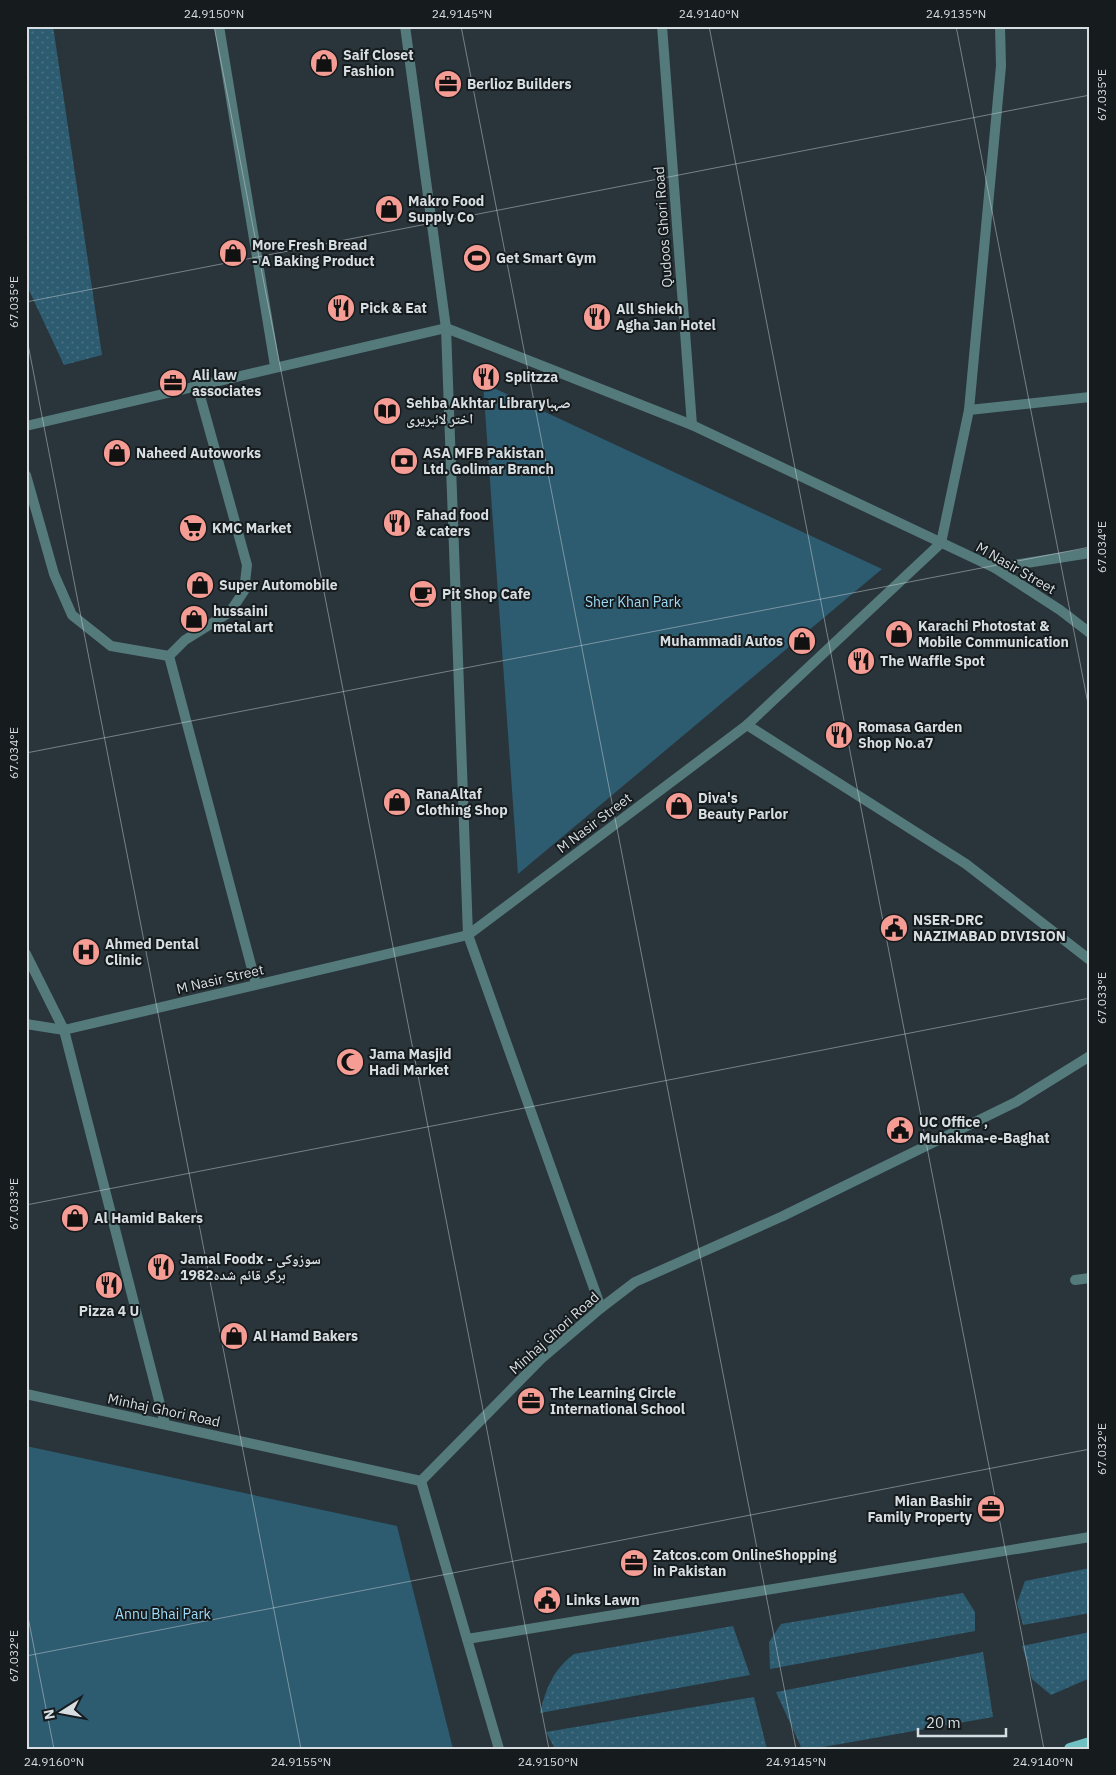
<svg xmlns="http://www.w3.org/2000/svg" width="1116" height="1775" font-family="'IBM Plex Sans','Noto Naskh Arabic',sans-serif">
	<defs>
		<pattern id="grass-dots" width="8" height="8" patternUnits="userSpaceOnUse" patternTransform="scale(1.25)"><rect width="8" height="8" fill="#2d5b70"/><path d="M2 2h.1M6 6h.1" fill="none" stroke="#4b7284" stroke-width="1.8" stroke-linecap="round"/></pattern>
	</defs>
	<rect width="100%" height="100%" fill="#29353b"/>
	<g fill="url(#grass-dots)">
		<path d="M26,26H53L102,355L64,365L26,284Z"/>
		<path d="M1090,1568V1613L1023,1625L1017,1603L1025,1581Z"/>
		<path d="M963,1593L975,1612V1631L770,1669L769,1642L781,1624Z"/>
		<path d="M733,1626L750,1675L540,1713C546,1688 553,1670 574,1654Z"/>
		<path d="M1090,1632V1678L1051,1695L1032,1679L1022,1646Z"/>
		<path d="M983,1652L993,1717L812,1749H802L776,1692Z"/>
		<path d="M754,1697L767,1749H555L546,1732Z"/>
	</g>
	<g fill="#2d5b70">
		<path d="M483,383L882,569L518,874Z"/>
		<path d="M26,1446L397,1526L453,1749H26Z"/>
	</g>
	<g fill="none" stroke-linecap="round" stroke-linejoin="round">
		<g stroke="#557a7b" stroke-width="10">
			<path d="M219,26L275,366"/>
			<path d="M405,26L446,328L468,935L601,1308"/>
			<path d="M662,26L692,425"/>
			<path d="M197,385L247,565L244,591L230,612L185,640L169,656L256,984"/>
			<path d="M969,410L1090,397"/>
			<path d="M26,426L446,328L692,425L995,568L1060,610L1090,633"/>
			<path d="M26,475L54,574L72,615L111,646L169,656"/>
			<path d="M941,543L969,410L1001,66L1000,26"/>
			<path d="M995,568L1090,553"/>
			<path d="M747,725L966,864L1090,960"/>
			<path d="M26,954L64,1030L165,1424"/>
			<path d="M26,1024L64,1030L468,935L747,725L941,543"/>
			<path d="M1075,1280L1090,1278"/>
			<path d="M26,1394L421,1481"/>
			<path d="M421,1481L541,1359L601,1308L635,1282L783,1216L1016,1102L1090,1056"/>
			<path d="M421,1481L499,1749"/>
			<path d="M467,1639L1090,1537"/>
		</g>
		<path stroke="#70c0c3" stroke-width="12" d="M1070,1749L1090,1743"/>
	</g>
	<path fill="none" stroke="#d7dee2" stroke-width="1" stroke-opacity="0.45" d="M214,26L549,1749M461,26L796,1749M709,26L1044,1749M956,26L1090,714M26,302L1090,95M26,334L301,1749M26,753L1090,547M26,1205L1090,998M26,1607L54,1749M26,1656L1090,1449"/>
	<defs>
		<symbol id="shop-disc" viewBox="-11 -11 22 22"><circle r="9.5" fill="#f59c94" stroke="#161b1e"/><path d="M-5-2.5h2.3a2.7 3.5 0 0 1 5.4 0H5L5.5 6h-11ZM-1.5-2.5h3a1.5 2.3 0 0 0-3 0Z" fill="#111"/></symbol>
		<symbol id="office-disc" viewBox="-11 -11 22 22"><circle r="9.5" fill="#f59c94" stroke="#161b1e"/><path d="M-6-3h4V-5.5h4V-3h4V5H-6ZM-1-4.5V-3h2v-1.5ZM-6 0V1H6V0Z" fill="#111"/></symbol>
		<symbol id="stadium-disc" viewBox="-11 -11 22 22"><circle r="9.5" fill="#f59c94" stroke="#161b1e"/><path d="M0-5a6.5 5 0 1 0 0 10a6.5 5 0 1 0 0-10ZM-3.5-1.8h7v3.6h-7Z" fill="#111"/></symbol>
		<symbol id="restaurant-disc" viewBox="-11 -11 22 22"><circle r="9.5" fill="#f59c94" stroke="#161b1e"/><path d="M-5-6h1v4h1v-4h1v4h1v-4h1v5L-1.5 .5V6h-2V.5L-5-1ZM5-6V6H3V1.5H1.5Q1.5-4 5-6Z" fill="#111"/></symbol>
		<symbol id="library-disc" viewBox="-11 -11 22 22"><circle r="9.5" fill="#f59c94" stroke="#161b1e"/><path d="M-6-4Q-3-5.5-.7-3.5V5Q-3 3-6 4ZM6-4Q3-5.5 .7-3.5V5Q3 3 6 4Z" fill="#111"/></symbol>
		<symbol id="bank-disc" viewBox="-11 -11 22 22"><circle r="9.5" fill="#f59c94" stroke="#161b1e"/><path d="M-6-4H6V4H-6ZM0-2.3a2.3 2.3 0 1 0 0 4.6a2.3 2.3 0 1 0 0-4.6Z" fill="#111"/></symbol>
		<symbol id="supermarket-disc" viewBox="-11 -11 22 22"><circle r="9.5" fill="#f59c94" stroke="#161b1e"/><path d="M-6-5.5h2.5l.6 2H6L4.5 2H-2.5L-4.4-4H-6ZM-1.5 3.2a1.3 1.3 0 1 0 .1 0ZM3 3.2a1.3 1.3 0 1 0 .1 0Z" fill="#111"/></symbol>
		<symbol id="cafe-disc" viewBox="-11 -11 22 22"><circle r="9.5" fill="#f59c94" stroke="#161b1e"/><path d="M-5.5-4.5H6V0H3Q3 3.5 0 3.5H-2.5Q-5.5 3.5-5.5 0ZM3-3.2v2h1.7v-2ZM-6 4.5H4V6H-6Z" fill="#111"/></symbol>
		<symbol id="civic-disc" viewBox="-11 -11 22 22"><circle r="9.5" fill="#f59c94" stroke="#161b1e"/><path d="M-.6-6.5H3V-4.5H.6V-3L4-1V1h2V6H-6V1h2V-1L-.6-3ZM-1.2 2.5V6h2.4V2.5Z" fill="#111"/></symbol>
		<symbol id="hospital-disc" viewBox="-11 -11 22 22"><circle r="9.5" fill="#f59c94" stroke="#161b1e"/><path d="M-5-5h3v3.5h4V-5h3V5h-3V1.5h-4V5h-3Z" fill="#111"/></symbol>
		<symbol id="mosque-disc" viewBox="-11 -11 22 22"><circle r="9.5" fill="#f59c94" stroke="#161b1e"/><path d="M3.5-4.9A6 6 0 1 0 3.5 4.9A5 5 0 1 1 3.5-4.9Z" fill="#111"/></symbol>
	</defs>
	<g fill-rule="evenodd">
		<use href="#shop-disc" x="308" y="47" width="32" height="32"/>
		<use href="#office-disc" x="432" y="68" width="32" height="32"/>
		<use href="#shop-disc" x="373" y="193" width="32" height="32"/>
		<use href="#shop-disc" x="217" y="237" width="32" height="32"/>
		<use href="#stadium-disc" x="461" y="242" width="32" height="32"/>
		<use href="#restaurant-disc" x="325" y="292" width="32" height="32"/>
		<use href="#restaurant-disc" x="581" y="301" width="32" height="32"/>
		<use href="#restaurant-disc" x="470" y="361" width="32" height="32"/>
		<use href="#office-disc" x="157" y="367" width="32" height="32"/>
		<use href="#library-disc" x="371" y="395" width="32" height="32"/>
		<use href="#shop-disc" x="101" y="437" width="32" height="32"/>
		<use href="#bank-disc" x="388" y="445" width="32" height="32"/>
		<use href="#restaurant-disc" x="381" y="507" width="32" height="32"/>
		<use href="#supermarket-disc" x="177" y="512" width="32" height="32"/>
		<use href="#shop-disc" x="184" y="569" width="32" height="32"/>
		<use href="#cafe-disc" x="407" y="578" width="32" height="32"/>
		<use href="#shop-disc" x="178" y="603" width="32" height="32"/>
		<use href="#shop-disc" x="883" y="618" width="32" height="32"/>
		<use href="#shop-disc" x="786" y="625" width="32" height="32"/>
		<use href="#restaurant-disc" x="845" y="645" width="32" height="32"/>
		<use href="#restaurant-disc" x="823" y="719" width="32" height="32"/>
		<use href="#shop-disc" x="381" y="786" width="32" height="32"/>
		<use href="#shop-disc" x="663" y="790" width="32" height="32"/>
		<use href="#civic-disc" x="878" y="912" width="32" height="32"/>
		<use href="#hospital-disc" x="70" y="936" width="32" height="32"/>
		<use href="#mosque-disc" x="334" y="1046" width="32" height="32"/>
		<use href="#civic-disc" x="884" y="1114" width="32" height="32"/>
		<use href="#shop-disc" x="59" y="1202" width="32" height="32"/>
		<use href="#restaurant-disc" x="145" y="1251" width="32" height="32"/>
		<use href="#restaurant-disc" x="93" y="1269" width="32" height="32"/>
		<use href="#shop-disc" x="218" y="1320" width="32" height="32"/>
		<use href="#office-disc" x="515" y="1385" width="32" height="32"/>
		<use href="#office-disc" x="975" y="1493" width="32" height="32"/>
		<use href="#office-disc" x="618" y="1547" width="32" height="32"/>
		<use href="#civic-disc" x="531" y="1584" width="32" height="32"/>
	</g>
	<g text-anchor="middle" stroke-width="4" stroke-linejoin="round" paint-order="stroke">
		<g font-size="14" font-weight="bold" fill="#d7dee2" stroke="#161b1e" text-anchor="start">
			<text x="343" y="60">Saif Closet<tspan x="343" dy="16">Fashion</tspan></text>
			<text x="467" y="89">Berlioz Builders</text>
			<text x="408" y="206">Makro Food<tspan x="408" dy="16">Supply Co</tspan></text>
			<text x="252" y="250">More Fresh Bread<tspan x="252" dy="16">- A Baking Product</tspan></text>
			<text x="496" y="263">Get Smart Gym</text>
			<text x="360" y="313">Pick &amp; Eat</text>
			<text x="616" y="314">All Shiekh<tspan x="616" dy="16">Agha Jan Hotel</tspan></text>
			<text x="192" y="380">Ali law<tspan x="192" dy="16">associates</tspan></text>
			<text x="505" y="382">Splitzza</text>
			<text x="406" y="408">Sehba Akhtar Libraryصہبا<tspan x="406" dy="16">اختر لائبریری</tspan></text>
			<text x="136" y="458">Naheed Autoworks</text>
			<text x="423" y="458">ASA MFB Pakistan<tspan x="423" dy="16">Ltd. Golimar Branch</tspan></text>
			<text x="416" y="520">Fahad food<tspan x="416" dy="16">&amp; caters</tspan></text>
			<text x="212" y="533">KMC Market</text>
			<text x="219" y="590">Super Automobile</text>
			<text x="442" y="599">Pit Shop Cafe</text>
			<text x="213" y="616">hussaini<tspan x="213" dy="16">metal art</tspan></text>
			<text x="918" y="631">Karachi Photostat &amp;<tspan x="918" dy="16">Mobile Communication</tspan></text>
			<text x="783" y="646" text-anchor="end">Muhammadi Autos</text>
			<text x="880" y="666">The Waffle Spot</text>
			<text x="858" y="732">Romasa Garden<tspan x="858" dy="16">Shop No.a7</tspan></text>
			<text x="416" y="799">RanaAltaf<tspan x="416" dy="16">Clothing Shop</tspan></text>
			<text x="698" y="803">Diva's<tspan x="698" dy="16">Beauty Parlor</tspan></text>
			<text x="913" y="925">NSER-DRC<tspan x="913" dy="16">NAZIMABAD DIVISION</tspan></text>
			<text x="105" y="949">Ahmed Dental<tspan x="105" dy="16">Clinic</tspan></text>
			<text x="369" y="1059">Jama Masjid<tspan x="369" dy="16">Hadi Market</tspan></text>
			<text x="919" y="1127">UC Office ,<tspan x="919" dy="16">Muhakma-e-Baghat</tspan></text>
			<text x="94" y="1223">Al Hamid Bakers</text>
			<text x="180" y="1264">Jamal Foodx - سوزوکی<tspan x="180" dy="16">برگر قائم شدہ1982</tspan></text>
			<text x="109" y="1316" text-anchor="middle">Pizza 4 U</text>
			<text x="253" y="1341">Al Hamd Bakers</text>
			<text x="550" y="1398">The Learning Circle<tspan x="550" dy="16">International School</tspan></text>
			<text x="972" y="1506" text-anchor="end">Mian Bashir<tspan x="972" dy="16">Family Property</tspan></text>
			<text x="653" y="1560">Zatcos.com OnlineShopping<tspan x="653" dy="16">in Pakistan</tspan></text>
			<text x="566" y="1605">Links Lawn</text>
		</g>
		<g font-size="14" fill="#d7dee2" stroke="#161b1e">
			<text transform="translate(663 227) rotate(-94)" y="5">Qudoos Ghori Road</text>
			<text transform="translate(1016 568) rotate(30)" y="5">M Nasir Street</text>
			<text transform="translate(594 823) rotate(-37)" y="5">M Nasir Street</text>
			<text transform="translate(220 979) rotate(-13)" y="5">M Nasir Street</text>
			<text transform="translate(554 1333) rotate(-42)" y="5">Minhaj Ghori Road</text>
			<text transform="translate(164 1410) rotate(12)" y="5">Minhaj Ghori Road</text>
		</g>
		<g font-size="14" fill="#9edbf8" stroke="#161b1e">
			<text x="633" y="607">Sher Khan Park</text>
			<text x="163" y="1619">Annu Bhai Park</text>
		</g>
	</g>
	<rect width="1116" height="1775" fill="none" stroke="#161b1e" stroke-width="55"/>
	<g transform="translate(62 1712) rotate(259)" stroke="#161b1e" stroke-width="4" paint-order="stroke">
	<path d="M0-4L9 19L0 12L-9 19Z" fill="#d7dee2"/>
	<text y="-8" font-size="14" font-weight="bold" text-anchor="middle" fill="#d7dee2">N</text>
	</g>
	<path d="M918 1728v8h88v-8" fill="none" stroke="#d7dee2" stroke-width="2.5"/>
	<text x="926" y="1728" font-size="15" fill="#d7dee2" stroke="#161b1e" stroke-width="4" paint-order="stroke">20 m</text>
	<rect x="28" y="28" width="1060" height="1720" fill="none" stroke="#d7dee2" stroke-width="2"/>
	<g font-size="12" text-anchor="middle" fill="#d7dee2">
		<text x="214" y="18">24.9150°N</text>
		<text x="462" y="18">24.9145°N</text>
		<text x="709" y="18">24.9140°N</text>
		<text x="956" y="18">24.9135°N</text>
		<text transform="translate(1102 95) rotate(-90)" y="4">67.035°E</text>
		<text transform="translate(14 302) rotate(-90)" y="4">67.035°E</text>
		<text transform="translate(1102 547) rotate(-90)" y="4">67.034°E</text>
		<text transform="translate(14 753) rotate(-90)" y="4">67.034°E</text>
		<text transform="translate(1102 998) rotate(-90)" y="4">67.033°E</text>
		<text transform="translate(14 1204) rotate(-90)" y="4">67.033°E</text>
		<text transform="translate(1102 1449) rotate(-90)" y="4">67.032°E</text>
		<text transform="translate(14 1656) rotate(-90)" y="4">67.032°E</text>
		<text x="54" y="1766">24.9160°N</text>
		<text x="301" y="1766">24.9155°N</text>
		<text x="548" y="1766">24.9150°N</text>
		<text x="796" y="1766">24.9145°N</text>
		<text x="1043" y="1766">24.9140°N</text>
	</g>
</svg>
